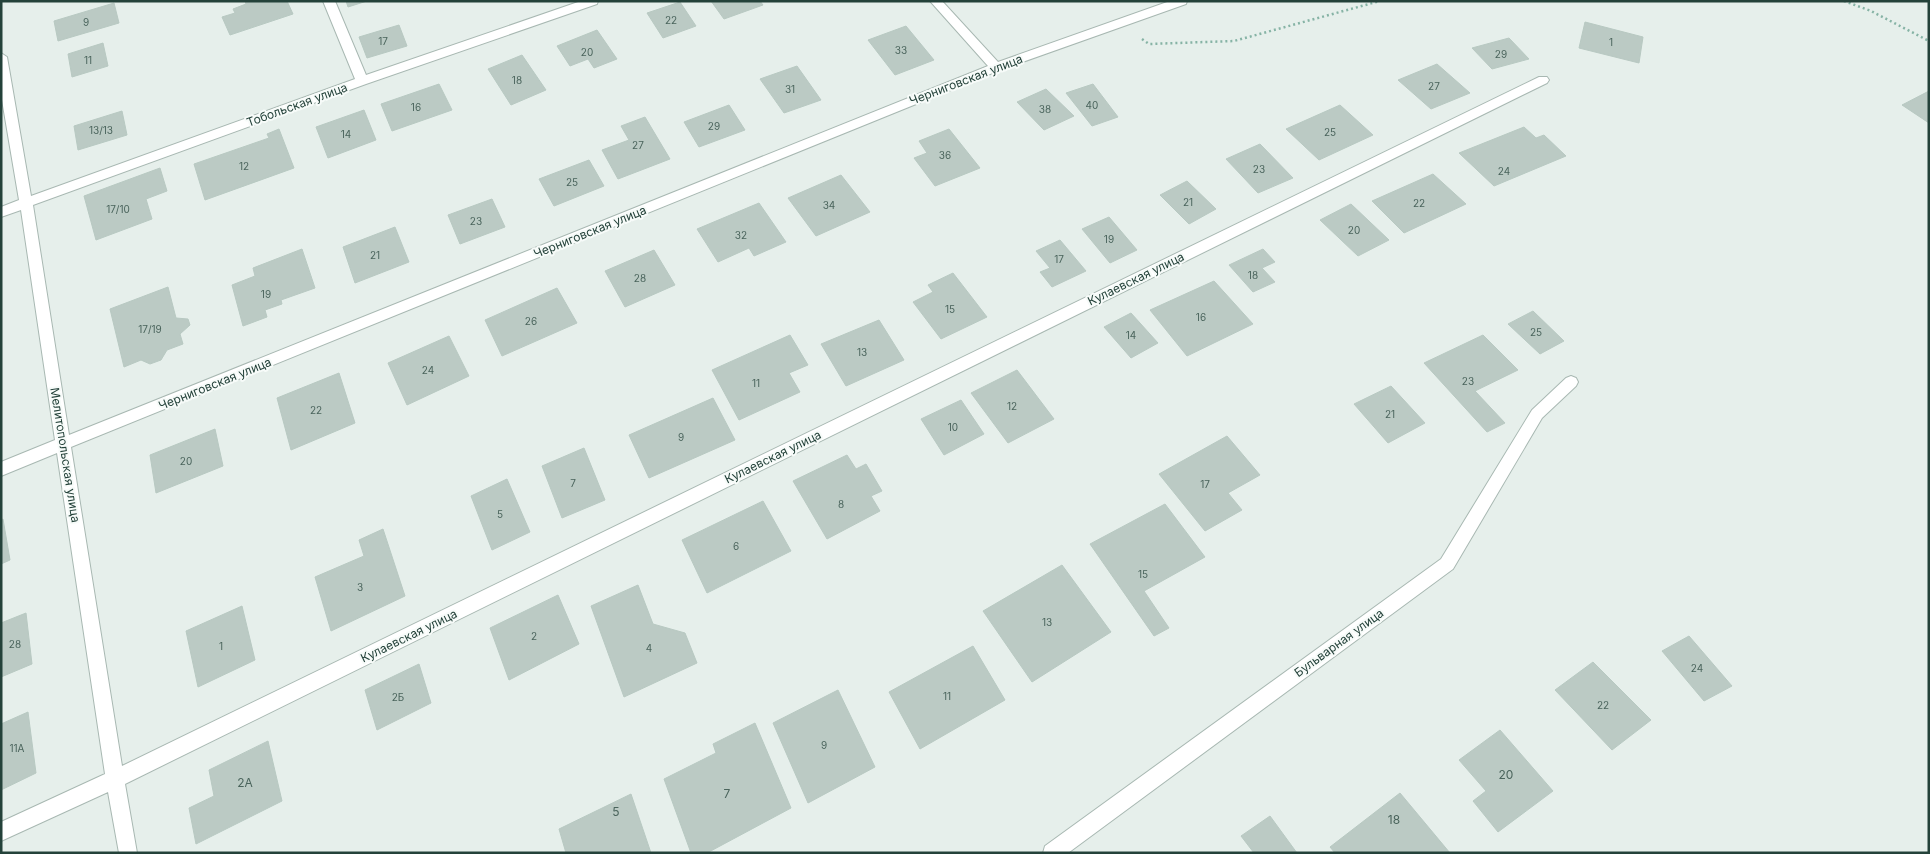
<svg xmlns="http://www.w3.org/2000/svg" width="1930" height="854" font-family="Inter,sans-serif">
	<rect width="100%" height="100%" fill="#e6efeb"/>
	<g fill="#bbcac4" stroke="#b8c9c2">
		<path d="M245,1H287L293,14L230,35L222,17L235,13L233,9L246,4Z"/>
		<path d="M346,1H367L348,7Z"/>
		<path d="M711,1H760L763,5L724,19Z"/>
		<path d="M680,2L696,26L663,38L647,13Z"/>
		<path d="M114,3L119,23L58,41L54,21Z"/>
		<path d="M1585,22L1643,37L1639,63L1579,48Z"/>
		<path d="M399,25L407,46L367,58L359,37Z"/>
		<path d="M906,26L934,60L895,75L868,40Z"/>
		<path d="M597,30L617,59L594,68L588,59L570,66L557,46Z"/>
		<path d="M1509,38L1529,59L1492,69L1472,48Z"/>
		<path d="M103,43L108,66L72,77L68,54Z"/>
		<path d="M522,55L546,90L511,105L488,69Z"/>
		<path d="M1437,64L1470,93L1431,109L1398,80Z"/>
		<path d="M797,66L821,100L784,113L760,79Z"/>
		<path d="M439,84L452,110L392,131L381,104Z"/>
		<path d="M1093,84L1118,117L1092,126L1066,93Z"/>
		<path d="M1046,89L1074,116L1044,130L1017,102Z"/>
		<path d="M1929,91V123L1902,105Z"/>
		<path d="M729,105L745,130L699,147L684,122Z"/>
		<path d="M1340,105L1373,135L1319,160L1286,129Z"/>
		<path d="M364,110L376,140L328,158L316,127Z"/>
		<path d="M122,111L127,135L78,150L74,126Z"/>
		<path d="M645,117L670,159L618,179L602,150L629,140L621,126Z"/>
		<path d="M1524,127L1536,138L1544,135L1566,156L1494,186L1459,153Z"/>
		<path d="M279,129L294,168L205,200L194,164L269,138L267,134Z"/>
		<path d="M949,129L980,168L935,186L914,158L927,153L919,141Z"/>
		<path d="M1260,144L1293,178L1258,193L1226,159Z"/>
		<path d="M589,160L604,186L554,206L539,179Z"/>
		<path d="M160,168L167,191L146,199L152,219L96,240L84,196Z"/>
		<path d="M1433,174L1466,204L1404,233L1372,201Z"/>
		<path d="M841,175L870,212L816,236L788,198Z"/>
		<path d="M1187,181L1216,209L1189,224L1160,195Z"/>
		<path d="M492,199L505,227L460,244L448,215Z"/>
		<path d="M759,203L786,242L754,256L749,248L718,262L697,229Z"/>
		<path d="M1351,204L1389,240L1358,256L1320,220Z"/>
		<path d="M1109,217L1137,250L1110,263L1082,229Z"/>
		<path d="M395,227L409,262L355,283L343,247Z"/>
		<path d="M1060,240L1086,271L1052,287L1040,272L1050,268L1036,251Z"/>
		<path d="M302,249L315,288L281,300L282,304L265,310L267,317L243,326L232,285L255,276L253,268Z"/>
		<path d="M1263,249L1275,262L1262,268L1275,282L1253,292L1229,265Z"/>
		<path d="M654,250L675,285L625,307L605,271Z"/>
		<path d="M953,273L987,317L941,339L913,302L933,292L928,285Z"/>
		<path d="M1214,281L1253,324L1187,356L1150,310Z"/>
		<path d="M168,287L176,318L188,319L190,325L180,334L183,344L167,350L161,360L150,364L141,360L124,367L110,309Z"/>
		<path d="M557,288L577,323L502,356L485,320Z"/>
		<path d="M1533,311L1564,341L1540,354L1508,324Z"/>
		<path d="M1131,313L1158,343L1131,358L1104,327Z"/>
		<path d="M879,320L904,360L846,386L821,344Z"/>
		<path d="M790,335L808,365L789,373L800,392L739,420L712,370Z"/>
		<path d="M1483,335L1518,370L1475,391L1505,423L1487,432L1424,363Z"/>
		<path d="M449,336L469,376L407,405L388,363Z"/>
		<path d="M1017,370L1054,419L1008,443L971,393Z"/>
		<path d="M339,373L355,423L291,450L277,398Z"/>
		<path d="M1391,386L1425,423L1388,443L1354,404Z"/>
		<path d="M713,398L735,440L649,478L629,435Z"/>
		<path d="M961,400L984,434L944,455L921,419Z"/>
		<path d="M215,429L223,466L156,493L150,455Z"/>
		<path d="M1227,436L1260,475L1228,493L1242,510L1205,531L1159,474Z"/>
		<path d="M584,448L605,500L562,518L542,466Z"/>
		<path d="M847,455L856,469L866,464L882,491L871,496L880,511L827,539L793,481Z"/>
		<path d="M507,479L530,532L492,550L471,496Z"/>
		<path d="M763,501L791,551L707,593L682,540Z"/>
		<path d="M1165,504L1205,557L1144,591L1169,628L1154,636L1090,544Z"/>
		<path d="M3,519L10,560L1,564V520Z"/>
		<path d="M383,529L405,596L331,631L315,577L364,556L359,540Z"/>
		<path d="M1062,565L1111,632L1032,682L983,611Z"/>
		<path d="M638,585L653,624L685,633L697,663L624,697L591,606Z"/>
		<path d="M558,595L579,644L509,680L490,628Z"/>
		<path d="M242,606L255,660L198,687L186,631Z"/>
		<path d="M26,613L32,664L1,677V623Z"/>
		<path d="M1689,636L1732,686L1704,701L1662,651Z"/>
		<path d="M973,646L1005,700L920,749L889,692Z"/>
		<path d="M1593,662L1651,720L1612,750L1555,690Z"/>
		<path d="M419,664L431,703L377,730L365,690Z"/>
		<path d="M838,690L875,767L808,803L773,723Z"/>
		<path d="M28,712L36,773L1,790V724Z"/>
		<path d="M755,723L791,808L707,853H691L664,779L716,753L713,744Z"/>
		<path d="M1500,730L1553,791L1498,832L1473,801L1486,791L1459,760Z"/>
		<path d="M268,741L282,801L196,844L189,808L214,796L209,770Z"/>
		<path d="M1400,793L1450,853H1335L1330,847Z"/>
		<path d="M631,794L651,853H566L559,829Z"/>
		<path d="M1270,816L1297,853H1254L1241,836Z"/>
	</g>
	<g fill="none" stroke-linecap="round" stroke-linejoin="round">
		<defs>
			<g id="minor">
				<path d="M323,1H335L366,75L581,1H598L597,4L366,84L33,205L69,435L988,66L930,1H942L998,62L1170,1H1187L1186,4L1000,70L71,447L122,766L1539,77H1547L1549,80L1547,83L125,784L137,853H119L108,792L1,841V822L105,774L57,453L1,476V462L55,440L21,210L1,217V207L19,200L1,94V53L7,57L31,196L355,79Z"/>
				<path d="M1571,376L1576,378L1578,382L1576,386L1542,418L1453,569L1068,853H1043L1045,846L1441,559L1532,410L1566,378Z"/>
			</g>
		</defs>
		<use href="#minor" stroke="#a8b8b2" stroke-width="2"/>
		<g stroke="#86b3a5" stroke-width="2.5" stroke-dasharray="2 3" stroke-linecap="butt">
			<path d="M1844,1L1871,11L1929,41"/>
			<path d="M1142,39L1149,44L1234,41L1380,1"/>
		</g>
		<use href="#minor" fill="#fff" fill-rule="evenodd"/>
	</g>
	<g text-anchor="middle" stroke-width="4" stroke-linejoin="round" paint-order="stroke">
		<g font-size="10" fill="#4a645c">
			<text x="671" y="24">22</text>
			<text x="86" y="26">9</text>
			<text x="383" y="45">17</text>
			<text x="1611" y="46">1</text>
			<text x="901" y="54">33</text>
			<text x="587" y="56">20</text>
			<text x="1501" y="58">29</text>
			<text x="88" y="64">11</text>
			<text x="517" y="84">18</text>
			<text x="1434" y="90">27</text>
			<text x="790" y="93">31</text>
			<text x="1092" y="109">40</text>
			<text x="416" y="111">16</text>
			<text x="1045" y="113">38</text>
			<text x="714" y="130">29</text>
			<text x="101" y="134">13/13</text>
			<text x="1330" y="136">25</text>
			<text x="346" y="138">14</text>
			<text x="638" y="149">27</text>
			<text x="945" y="159">36</text>
			<text x="244" y="170">12</text>
			<text x="1259" y="173">23</text>
			<text x="1504" y="175">24</text>
			<text x="572" y="186">25</text>
			<text x="1188" y="206">21</text>
			<text x="1419" y="207">22</text>
			<text x="829" y="209">34</text>
			<text x="118" y="213">17/10</text>
			<text x="476" y="225">23</text>
			<text x="1354" y="234">20</text>
			<text x="741" y="239">32</text>
			<text x="1109" y="243">19</text>
			<text x="375" y="259">21</text>
			<text x="1059" y="263">17</text>
			<text x="1253" y="279">18</text>
			<text x="640" y="282">28</text>
			<text x="266" y="298">19</text>
			<text x="950" y="313">15</text>
			<text x="1201" y="321">16</text>
			<text x="531" y="325">26</text>
			<text x="150" y="333">17/19</text>
			<text x="1536" y="336">25</text>
			<text x="1131" y="339">14</text>
			<text x="862" y="356">13</text>
			<text x="428" y="374">24</text>
			<text x="1468" y="385">23</text>
			<text x="756" y="387">11</text>
			<text x="1012" y="410">12</text>
			<text x="316" y="414">22</text>
			<text x="1390" y="418">21</text>
			<text x="953" y="431">10</text>
			<text x="681" y="441">9</text>
			<text x="186" y="465">20</text>
			<text x="573" y="487">7</text>
			<text x="1205" y="488">17</text>
			<text x="841" y="508">8</text>
			<text x="500" y="518">5</text>
			<text x="736" y="550">6</text>
			<text x="1143" y="578">15</text>
			<text x="360" y="591">3</text>
			<text x="1047" y="626">13</text>
			<text x="534" y="640">2</text>
			<text x="15" y="648">28</text>
			<text x="221" y="650">1</text>
			<text x="649" y="652">4</text>
			<text x="1697" y="672">24</text>
			<text x="947" y="700">11</text>
			<text x="398" y="701">2Б</text>
			<text x="1603" y="709">22</text>
			<text x="824" y="749">9</text>
			<text x="17" y="752">11А</text>
		</g>
		<g font-size="12" fill="#24423a" stroke="#f7fbf9">
			<text transform="translate(966 80) rotate(-21)" y="4">Черниговская улица</text>
			<text transform="translate(297 105) rotate(-20)" y="4">Тобольская улица</text>
			<text transform="translate(590 232) rotate(-22)" y="4">Черниговская улица</text>
			<text transform="translate(1136 279) rotate(-26)" y="4">Кулаевская улица</text>
			<text transform="translate(215 384) rotate(-22)" y="4">Черниговская улица</text>
			<text transform="translate(65 455) rotate(81)" y="4">Мелитопольская улица</text>
			<text transform="translate(773 457) rotate(-26)" y="4">Кулаевская улица</text>
			<text transform="translate(409 636) rotate(-26)" y="4">Кулаевская улица</text>
			<text transform="translate(1339 643) rotate(-36)" y="4">Бульварная улица</text>
		</g>
		<g font-size="12" fill="#4a645c">
			<text x="1506" y="779">20</text>
			<text x="245" y="787">2А</text>
			<text x="727" y="798">7</text>
			<text x="616" y="816">5</text>
			<text x="1394" y="824">18</text>
		</g>
	</g>
	<rect width="1930" height="854" fill="none" stroke="#24423a" stroke-width="5"/>
</svg>
